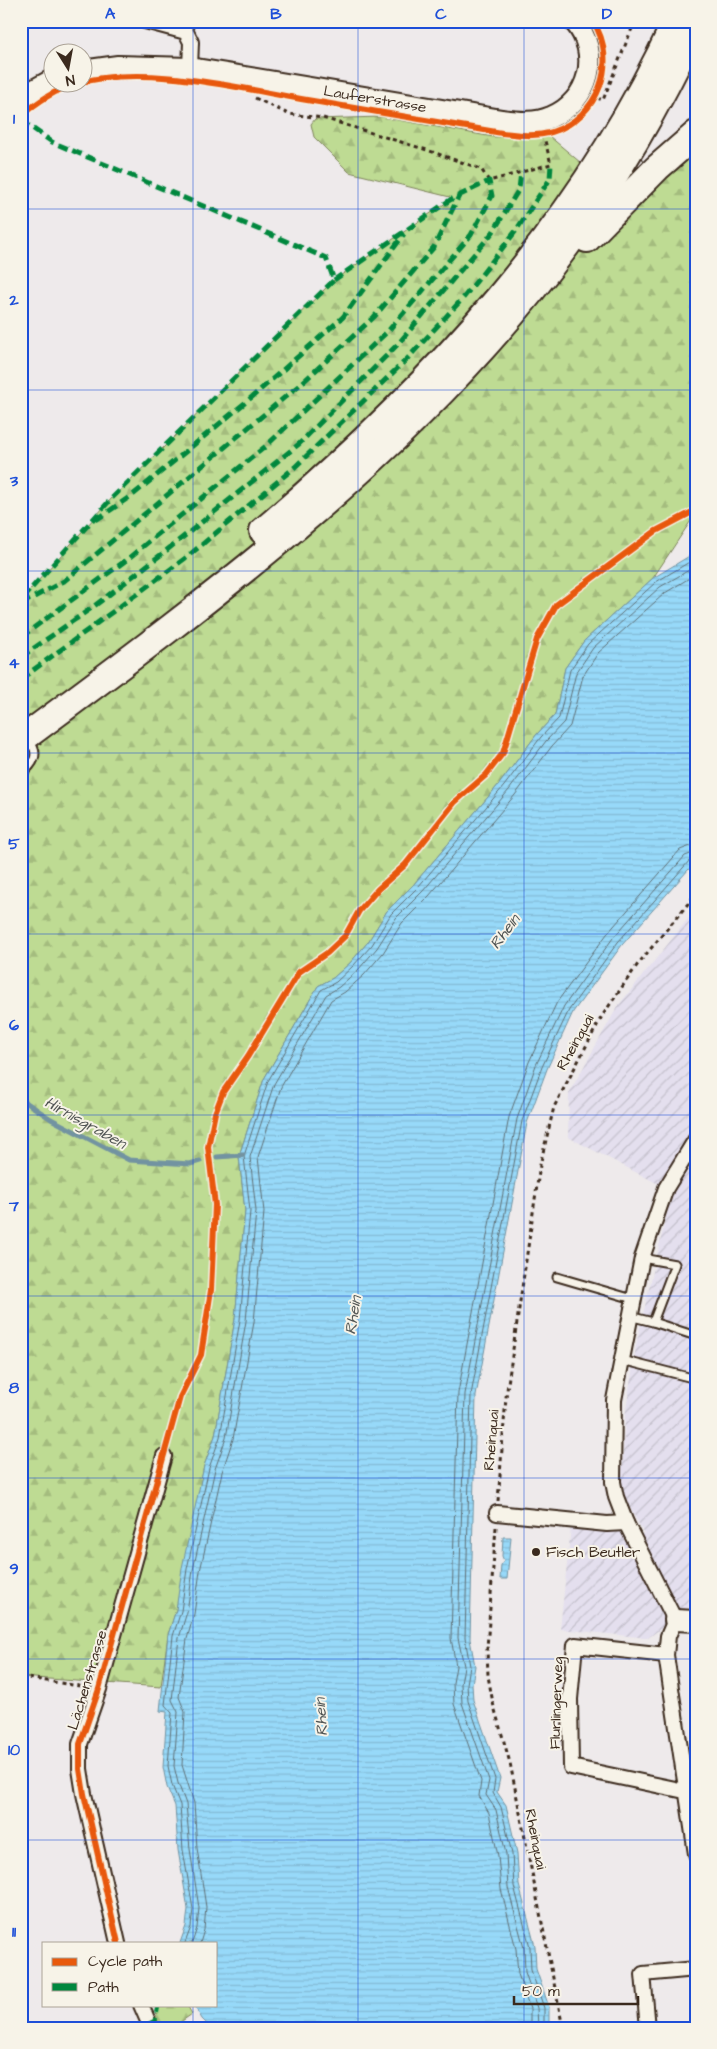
<svg xmlns="http://www.w3.org/2000/svg" width="717" height="2049" font-family="'Architects Daughter',sans-serif">
	<defs>
		<pattern id="industrial-furrows" width="10" height="10" patternUnits="userSpaceOnUse" patternTransform="scale(1.25)"><rect width="10" height="10" fill="#e4dfee"/><path d="M-1 1l2-2M0 10L10 0M9 11l2-2" fill="none" stroke="#c4c0cc"/></pattern>
		<pattern id="forest-firs" width="22" height="20" patternUnits="userSpaceOnUse" patternTransform="scale(1.25)"><rect width="22" height="20" fill="#bedb93"/><path d="M5 1l3.5 6h-7zM16 11l3.5 6h-7z" fill="#a4bc7e"/></pattern>
		<pattern id="water-rules" width="6" height="5" patternUnits="userSpaceOnUse" patternTransform="scale(1.25)"><rect width="6" height="5" fill="#97d9f9"/><path d="M0 2.5h6" fill="none" stroke="#83bad5"/></pattern>
	</defs>
	<rect width="100%" height="100%" fill="#eeeaeb"/>
	<filter id="ink" filterUnits="userSpaceOnUse"><feTurbulence type="fractalNoise" baseFrequency=".02" numOctaves="2"/><feDisplacementMap in="SourceGraphic" scale="10" xChannelSelector="R" yChannelSelector="G"/><feConvolveMatrix kernelMatrix="1 2 1 2 8 2 1 2 1" color-interpolation-filters="sRGB"/></filter>
	<g filter="url(#ink)">
		<path fill="url(#industrial-furrows)" d="M696,909V1597L693,1605L648,1638L560,1629L571,1527L644,1534L621,1491L625,1416L637,1340L672,1191L568,1137L569,1093L618,1006Z"/>
		<g fill="url(#forest-firs)" stroke="#7c8258">
			<path d="M381,117L493,137L549,136L625,200L696,134V513L653,578L584,641L565,668L555,715L537,734L500,783L414,884L387,911L368,942L350,963L333,978L318,986L264,1079L239,1156L245,1211L235,1319L215,1436L204,1466L176,1610L168,1635L161,1687L21,1677V600L112,498L334,280L450,200V197L349,172L314,137L311,124L315,119Z"/>
			<path d="M158,2005H187L192,2014L172,2028H158L155,2021Z"/>
		</g>
		<g fill="url(#water-rules)" stroke="#7293a1">
			<path d="M696,552V861L622,945L573,1012L547,1069L527,1123L476,1396L470,1639L475,1666L472,1684L473,1700L500,1778L497,1792L506,1805L517,1853L519,1885L535,1946L536,1969L549,2007V2028H211L202,2019L194,2005H216V1943H180L186,1926L188,1909L178,1850L175,1806L167,1787L163,1767L167,1712L160,1711L168,1635L176,1610L182,1568L204,1466L215,1436L235,1319L245,1211L239,1156L264,1079L318,986L333,978L350,963L368,942L387,911L414,884L500,783L537,734L555,715L565,668L584,641L653,578Z"/>
			<path d="M503,1537H511L507,1579H500L501,1565L504,1561L502,1556Z"/>
		</g>
		<g fill="none" stroke-linecap="round" stroke-linejoin="round">
			<g stroke="#607076" stroke-width="1">
				<path d="M185,1943L191,1927L193,1909L183,1850L180,1805L172,1785L168,1766L172,1713L165,1705L173,1636L181,1611L187,1569L209,1468L220,1437L240,1320L250,1211L244,1156L268,1081L321,990L336,982L353,966L372,945L391,914L418,887L504,786L541,737L559,718L570,670L588,644L656,582L696,558"/>
				<path d="M192,1943L197,1928L199,1908L190,1849L186,1804L178,1783L174,1766L178,1712L172,1700L179,1638L187,1612L193,1570L215,1469L226,1438L246,1321L256,1211L250,1157L274,1084L326,995L339,987L358,970L377,948L396,918L423,891L509,790L546,741L564,722L576,673L593,648L660,587L696,566"/>
				<path d="M200,1943L204,1930L206,1907L197,1848L194,1803L182,1765L185,1712L179,1697L187,1639L194,1614L200,1571L222,1472L233,1439L254,1322L264,1212L258,1157L281,1087L331,1000L345,992L364,975L383,953L402,923L429,896L515,795L552,746L570,726L583,676L598,653L665,593L696,574"/>
				<path d="M530,2028V2009L518,1974L516,1949L501,1889L498,1856L489,1813L479,1796L481,1781L454,1704L453,1683L456,1666L451,1638L458,1393L509,1117L529,1062L557,1002L607,934L680,850L696,844"/>
				<path d="M538,2028L537,2008L525,1972L524,1948L508,1888L506,1854L496,1810L486,1795L489,1780L462,1703L461,1684L464,1666L458,1638L465,1394L517,1119L536,1065L564,1006L613,938L685,856L696,852"/>
				<path d="M544,2028V2008L531,1970L530,1947L514,1886L512,1854L501,1807L493,1793L495,1779L468,1701L467,1684L470,1666L465,1638L471,1395L522,1121L542,1067L569,1010L618,942L690,860L696,858"/>
			</g>
			<g stroke="#7293a1" stroke-width="5">
				<path d="M21,1099L51,1119L129,1160L190,1164L200,1161"/>
				<path d="M217,1157L243,1155"/>
			</g>
			<defs>
				<g id="lane">
					<path d="M21,774C33,765 41,754 29,741"/>
					<path d="M557,1277L633,1299"/>
					<path d="M629,1316L653,1322L675,1264L642,1258"/>
					<path d="M653,1322L696,1336"/>
					<path d="M622,1360L696,1379"/>
				</g>
				<g id="street">
					<path d="M145,21L186,32L191,42L190,68"/>
					<path d="M696,1139L666,1188L642,1258L614,1400L613,1482L616,1497L626,1523L675,1620L668,1636L666,1655L696,1854"/>
					<path d="M497,1513L607,1524L626,1523"/>
					<path d="M666,1655L575,1645L570,1699L571,1767L680,1790L686,1789"/>
					<path d="M118,1943L84,1794L80,1769V1744L99,1689L164,1456"/>
					<path d="M141,2005L151,2028"/>
					<path d="M648,2028L643,1974L696,1969"/>
				</g>
				<g id="secondary">
					<path id="s1" d="M82,71L118,66L190,68L502,120C519,122 535,124 551,117C590,101 602,53 574,21"/>
					<path d="M21,97L52,80"/>
					<path d="M675,1620L696,1621"/>
				</g>
				<g id="highway">
					<path d="M587,239L657,168L696,134"/>
					<path d="M263,531C434,385 581,227 676,21"/>
					<path d="M21,740C218,594 421,444 567,245C618,176 660,102 696,25"/>
				</g>
			</defs>
			<use href="#lane" stroke="#3b2a1e" stroke-width="11"/>
			<use href="#street" stroke="#3b2a1e" stroke-width="18"/>
			<use href="#secondary" stroke="#3b2a1e" stroke-width="24"/>
			<use href="#highway" stroke="#3b2a1e" stroke-width="30"/>
			<g stroke="#3b2a1e" stroke-width="3" stroke-dasharray="4 4" stroke-linecap="butt">
				<path d="M255,98L288,114L323,118L427,150L481,169L489,181L551,164L544,137"/>
				<path d="M597,98L603,100L635,21"/>
				<path d="M498,1501L506,1397L540,1165L554,1107L602,1016L638,964L696,894"/>
				<path d="M496,1527L487,1648L488,1676L493,1703L510,1763L563,2028"/>
				<path d="M21,1677L86,1687"/>
			</g>
			<use href="#lane" stroke="#f7f3e8" stroke-width="7"/>
			<use href="#street" stroke="#f7f3e8" stroke-width="14"/>
			<use href="#secondary" stroke="#f7f3e8" stroke-width="20"/>
			<use href="#highway" stroke="#f7f3e8" stroke-width="26"/>
			<g stroke="#00873e" stroke-width="5" stroke-dasharray="10 5" stroke-linecap="butt">
				<path d="M21,120L52,142L326,258L334,280L112,498L21,600"/>
				<path d="M96,520L134,494L252,397L343,317L404,234"/>
				<path d="M21,604L64,581L303,382L374,317L434,247L459,196"/>
				<path d="M21,637L125,561L266,446L388,331L471,235L492,196L489,181L450,200L334,280"/>
				<path d="M21,657L93,607L167,550L299,444L398,344L493,232L519,189L521,172"/>
				<path d="M21,679L187,557L295,467L408,358L464,297L515,232L550,179L551,164"/>
				<path d="M149,2024L155,2021L158,2005"/>
			</g>
			<defs>
				<g id="cycleway">
					<path d="M21,116C36,103 53,91 72,85C138,63 234,87 301,99C368,110 435,122 502,133C519,135 536,137 552,132C599,117 619,62 593,21"/>
					<path d="M118,1943L84,1794L80,1769V1744L99,1689L180,1397L201,1355L211,1290L215,1205L208,1147L215,1113L223,1092L248,1056L299,972L327,953L345,936L359,911L378,889L405,865L455,802L486,775L503,753L537,639L556,605L656,531L696,510"/>
				</g>
			</defs>
			<use href="#cycleway" stroke="#f7f3e8" stroke-width="9"/>
			<use href="#cycleway" stroke="#e8590c" stroke-width="6"/>
		</g>
	</g>
	<path fill="none" stroke="#1d4ed8" stroke-width="1" stroke-opacity="0.55" d="M193,21V1943M358,21V2028M524,21V2028M21,209H696M21,390H696M21,571H696M21,753H696M21,934H696M21,1115H696M21,1296H696M21,1478H696M21,1659H696M21,1840H696M193,2005V2028"/>
	<circle fill="#3b2a1e" stroke="#f7f3e8" stroke-width="2" cx="536" cy="1552" r="5"/>
	<g text-anchor="middle" stroke-width="4" stroke-linejoin="round" paint-order="stroke">
		<g font-size="15" fill="#3b2a1e" stroke="#f7f3e8">
			<text dy="5" stroke="none"><textPath href="#s1" startOffset="296">Lauferstrasse</textPath></text>
			<text transform="translate(575 1042) rotate(-61)" y="5">Rheinquai</text>
			<text transform="translate(491 1440) rotate(-85)" y="5">Rheinquai</text>
			<text transform="translate(87 1680) rotate(-73)" y="5">Lächenstrasse</text>
			<text transform="translate(556 1703) rotate(-88)" y="5">Flurlingerweg</text>
			<text transform="translate(536 1839) rotate(79)" y="5">Rheinquai</text>
		</g>
		<g font-size="15" fill="#3b2a1e" stroke="#f7f3e8" text-anchor="start">
			<text x="546" y="1557">Fisch Beutler</text>
		</g>
		<g font-size="16" font-style="italic" fill="#525655" stroke="#f7f3e8">
			<text transform="translate(504 931) rotate(-53)" y="6">Rhein</text>
			<text transform="translate(86 1122) rotate(29)" y="6">Hirnisgraben</text>
			<text transform="translate(352 1315) rotate(-81)" y="6">Rhein</text>
			<text transform="translate(320 1717) rotate(-94)" y="6">Rhein</text>
		</g>
	</g>
	<rect width="717" height="2049" fill="none" stroke="#f7f3e8" stroke-width="55"/>
	<rect x="42" y="1942" width="175" height="65" fill="#f7f3e8" stroke="#aca397"/>
	<rect x="52" y="1958" width="25" height="8" fill="#e8590c" stroke="#aca397"/>
	<text x="88" y="1966" font-size="15" fill="#3b2a1e">Cycle path</text>
	<rect x="52" y="1983" width="25" height="8" fill="#00873e" stroke="#aca397"/>
	<text x="88" y="1992" font-size="15" fill="#3b2a1e">Path</text>
	<g transform="translate(68 68) rotate(169)"><circle r="24" fill="#f7f3e8" stroke="#aca397"/>
	<path d="M0-4L9 19L0 12L-9 19Z" fill="#3b2a1e"/>
	<text y="-8" font-size="14" font-weight="bold" text-anchor="middle" fill="#3b2a1e">N</text>
	</g>
	<path d="M514 1996v8h124v-8" fill="none" stroke="#3b2a1e" stroke-width="2.5"/>
	<text x="522" y="1996" font-size="15" fill="#3b2a1e" stroke="#f7f3e8" stroke-width="4" paint-order="stroke">50 m</text>
	<rect x="28" y="28" width="662" height="1994" fill="none" stroke="#1d4ed8" stroke-width="2"/>
	<g font-size="16" text-anchor="middle" font-weight="bold" fill="#1d4ed8">
		<text x="110" y="19">A</text>
		<text x="276" y="19">B</text>
		<text x="441" y="19">C</text>
		<text x="607" y="19">D</text>
		<text x="14" y="124">1</text>
		<text x="14" y="305">2</text>
		<text x="14" y="486">3</text>
		<text x="14" y="668">4</text>
		<text x="14" y="849">5</text>
		<text x="14" y="1030">6</text>
		<text x="14" y="1211">7</text>
		<text x="14" y="1393">8</text>
		<text x="14" y="1574">9</text>
		<text x="14" y="1755">10</text>
		<text x="14" y="1937">11</text>
	</g>
</svg>
